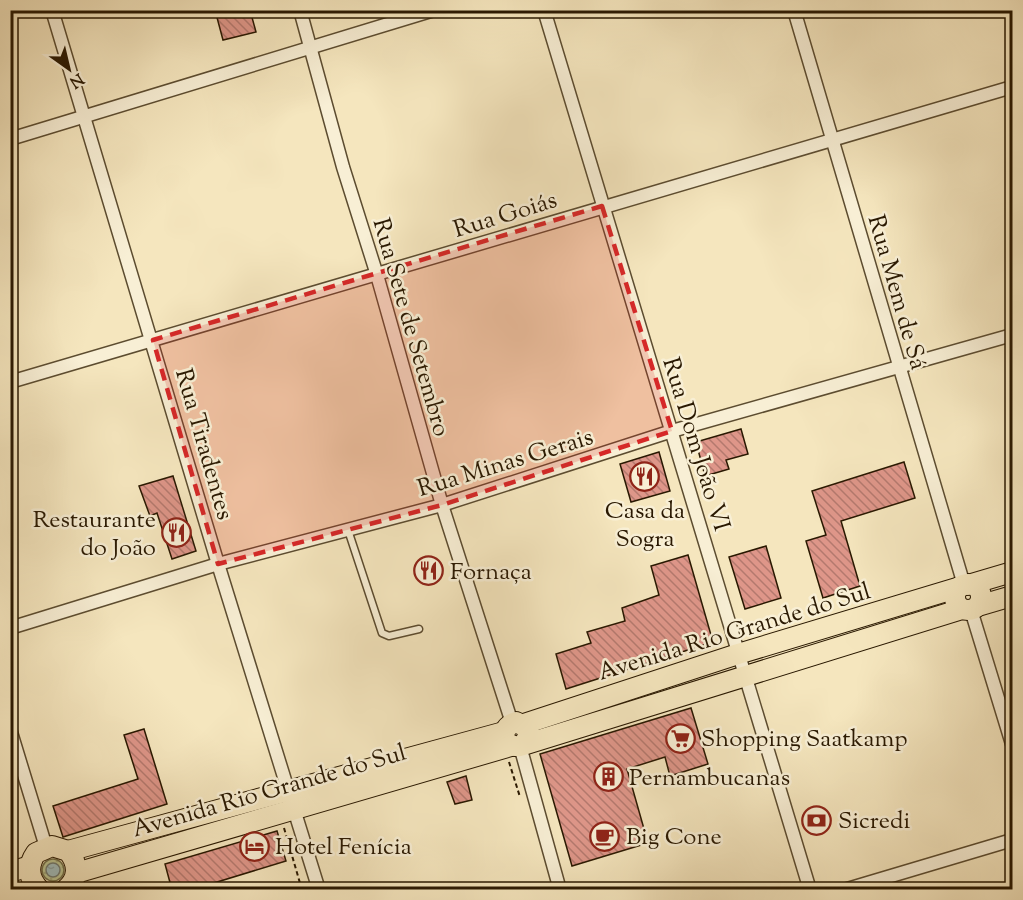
<svg xmlns="http://www.w3.org/2000/svg" width="1023" height="900" font-family="'Sorts Mill Goudy',serif">
	<defs>
		<pattern id="garden-dots" width="8" height="8" patternUnits="userSpaceOnUse" patternTransform="scale(1.5)"><rect width="8" height="8" fill="#bcc591"/><path d="M2 2h.1M6 6h.1" fill="none" stroke="#a2a87b" stroke-width="1.8" stroke-linecap="round"/></pattern>
		<pattern id="water-ripples" width="26" height="14" patternUnits="userSpaceOnUse" patternTransform="scale(1.5)"><rect width="26" height="14" fill="#a1bdbc"/><path d="M2 4q2-2 4 0t4 0M15 11q2-2 4 0t4 0" fill="none" stroke="#8ba2a0"/></pattern>
		<pattern id="building-back-hatch" width="6" height="6" patternUnits="userSpaceOnUse" patternTransform="scale(1.5)"><rect width="6" height="6" fill="#de9689"/><path d="M-1 5l2 2M0 0l6 6M5-1l2 2" fill="none" stroke="#b4796e"/></pattern>
	</defs>
	<rect width="100%" height="100%" fill="#f5e6be"/>
	<filter id="stains"><feTurbulence type="fractalNoise" baseFrequency=".00333" numOctaves="4"/><feColorMatrix values="0 0 0 0 .2 0 0 0 0 .09 0 0 0 0 .02 0 0 0 .5 -.17"/></filter>
	<radialGradient id="worn" r=".72"><stop offset=".6" stop-color="#630" stop-opacity="0"/><stop offset="1" stop-color="#630" stop-opacity=".3"/></radialGradient>
	<circle fill="url(#garden-dots)" stroke="#726e49" stroke-width="1.5" cx="53" cy="870" r="11"/>
	<circle fill="url(#water-ripples)" stroke="#717b71" stroke-width="1.5" cx="53" cy="870" r="7"/>
	<g fill="url(#building-back-hatch)" stroke="#291801" stroke-width="1.5">
		<path d="M215,10H250L256,32L223,40Z"/>
		<path d="M741,429L748,454L726,460L729,469L705,476L696,442Z"/>
		<path d="M659,452L670,491L631,502L620,464Z"/>
		<path d="M904,462L915,498L841,521L860,586L823,598L806,541L826,535L812,491Z"/>
		<path d="M173,476L196,551L172,559L157,513L150,516L139,486Z"/>
		<path d="M766,546L781,598L745,609L729,557Z"/>
		<path d="M688,555L713,642L566,689L556,654L591,643L587,632L625,621L622,608L659,595L651,566Z"/>
		<path d="M691,708L708,764L670,776L665,757L627,769L648,843L572,866L540,754Z"/>
		<path d="M144,729L167,804L63,837L53,806L138,779L124,735Z"/>
		<path d="M466,776L472,800L455,804L447,782Z"/>
		<path d="M277,831L286,861L191,890H172L165,864Z"/>
	</g>
	<g fill="none" stroke-linecap="round" stroke-linejoin="round">
		<defs>
			<path id="lane" d="M348,530L382,633L389,636L419,629"/>
			<g id="street">
				<path d="M52,10L218,564L319,890"/>
				<path d="M300,10L343,167L377,275L442,505L512,723"/>
				<path d="M544,10L810,890"/>
				<path d="M794,10L964,585"/>
				<path d="M10,139L434,10"/>
				<path d="M10,382L1012,87"/>
				<path d="M971,610L1012,744"/>
				<path d="M10,628L218,564L442,505L672,431L1012,335"/>
				<path d="M10,729L46,847"/>
				<path d="M520,746L560,890"/>
				<path d="M844,890L1012,840"/>
			</g>
			<g id="primary">
				<circle cx="968" cy="597" r="13"/>
				<path d="M968,585L1012,572"/>
				<path d="M978,606L1012,596"/>
				<path d="M524,724L738,654L960,587"/>
				<path d="M525,743L529,733L526,727L516,722C499,727 501,748 520,746L962,609"/>
				<path d="M68,851L504,732"/>
				<path d="M10,872L30,866"/>
				<path d="M76,873L511,746"/>
				<path d="M40,890C28,879 27,866 36,853L52,846L68,851C79,864 79,879 65,890"/>
			</g>
		</defs>
		<use href="#lane" stroke="#5c4c30" stroke-width="9"/>
		<use href="#street" stroke="#5c4c30" stroke-width="15"/>
		<use href="#primary" stroke="#291801" stroke-width="22"/>
		<g stroke="#291801" stroke-width="2" stroke-dasharray="4.5 3" stroke-linecap="butt">
			<path d="M509,762L520,797"/>
			<path d="M284,828L302,890"/>
		</g>
		<use href="#lane" stroke="#f8efd5" stroke-width="6"/>
		<use href="#street" stroke="#f8efd5" stroke-width="12"/>
		<use href="#primary" stroke="#f5e6be" stroke-width="20"/>
	</g>
	<path fill="#d62828" fill-opacity="0.2" stroke="#d62828" stroke-width="4.5" stroke-dasharray="12 8" stroke-linejoin="round" d="M602,206L672,431L442,505L218,564L153,340Z"/>
	<defs>
		<symbol id="restaurant-ring" viewBox="-11 -11 22 22"><circle r="9.5" fill="#f8efd5" stroke="#8f2418" stroke-width="1.5"/><path d="M-5-6h1v4h1v-4h1v4h1v-4h1v5L-1.5 .5V6h-2V.5L-5-1ZM5-6V6H3V1.5H1.5Q1.5-4 5-6Z" fill="#8f2418"/></symbol>
		<symbol id="supermarket-ring" viewBox="-11 -11 22 22"><circle r="9.5" fill="#f8efd5" stroke="#8f2418" stroke-width="1.5"/><path d="M-6-5.5h2.5l.6 2H6L4.5 2H-2.5L-4.4-4H-6ZM-1.5 3.2a1.3 1.3 0 1 0 .1 0ZM3 3.2a1.3 1.3 0 1 0 .1 0Z" fill="#8f2418"/></symbol>
		<symbol id="building-ring" viewBox="-11 -11 22 22"><circle r="9.5" fill="#f8efd5" stroke="#8f2418" stroke-width="1.5"/><path d="M-4-6H4V6H1V3H-1V6H-4ZM-2.5-4.3h1.7v1.8h-1.7ZM.8-4.3h1.7v1.8H.8ZM-2.5-1h1.7V.8h-1.7ZM.8-1h1.7V.8H.8Z" fill="#8f2418"/></symbol>
		<symbol id="bank-ring" viewBox="-11 -11 22 22"><circle r="9.5" fill="#f8efd5" stroke="#8f2418" stroke-width="1.5"/><path d="M-6-4H6V4H-6ZM0-2.3a2.3 2.3 0 1 0 0 4.6a2.3 2.3 0 1 0 0-4.6Z" fill="#8f2418"/></symbol>
		<symbol id="cafe-ring" viewBox="-11 -11 22 22"><circle r="9.5" fill="#f8efd5" stroke="#8f2418" stroke-width="1.5"/><path d="M-5.5-4.5H6V0H3Q3 3.5 0 3.5H-2.5Q-5.5 3.5-5.5 0ZM3-3.2v2h1.7v-2ZM-6 4.5H4V6H-6Z" fill="#8f2418"/></symbol>
		<symbol id="hotel-ring" viewBox="-11 -11 22 22"><circle r="9.5" fill="#f8efd5" stroke="#8f2418" stroke-width="1.5"/><path d="M-6-4.5h1.5V1H6V5H4.5V3h-9V5H-6ZM-4 0a1.8 1.8 0 1 1 3.6 0ZM.5 0V-2.5h3Q6-2.5 6 0Z" fill="#8f2418"/></symbol>
	</defs>
	<g fill-rule="evenodd">
		<use href="#restaurant-ring" x="628" y="460" width="33" height="33"/>
		<use href="#restaurant-ring" x="160" y="516" width="33" height="33"/>
		<use href="#restaurant-ring" x="412" y="554" width="33" height="33"/>
		<use href="#supermarket-ring" x="664" y="722" width="33" height="33"/>
		<use href="#building-ring" x="592" y="760" width="33" height="33"/>
		<use href="#bank-ring" x="800" y="804" width="33" height="33"/>
		<use href="#cafe-ring" x="588" y="820" width="33" height="33"/>
		<use href="#hotel-ring" x="238" y="830" width="33" height="33"/>
	</g>
	<g text-anchor="middle" stroke-width="5" stroke-linejoin="round" paint-order="stroke">
		<g font-size="24" fill="#291801" stroke="#f8efd5">
			<text transform="translate(505 214) rotate(-17)" y="8">Rua Goiás</text>
			<text transform="translate(898 292) rotate(74)" y="8">Rua Mem de Sá</text>
			<text transform="translate(412 327) rotate(74)" y="8">Rua Sete de Setembro</text>
			<text transform="translate(205 444) rotate(74)" y="8">Rua Tiradentes</text>
			<text transform="translate(697 444) rotate(73)" y="8">Rua Dom João VI</text>
			<text transform="translate(505 462) rotate(-17)" y="8">Rua Minas Gerais</text>
			<text transform="translate(734 631) rotate(-17)" y="8">Avenida Rio Grande do Sul</text>
			<text transform="translate(269 790) rotate(-16)" y="8">Avenida Rio Grande do Sul</text>
		</g>
		<g font-size="24" fill="#291801" stroke="#f8efd5" text-anchor="start">
			<text x="645" y="518" text-anchor="middle">Casa da<tspan x="645" dy="28">Sogra</tspan></text>
			<text x="156" y="527" text-anchor="end">Restaurante<tspan x="156" dy="28">do João</tspan></text>
			<text x="450" y="579">Fornaça</text>
			<text x="701" y="746">Shopping Saatkamp</text>
			<text x="629" y="785">Pernambucanas</text>
			<text x="838" y="828">Sicredi</text>
			<text x="626" y="844">Big Cone</text>
			<text x="275" y="854">Hotel Fenícia</text>
		</g>
	</g>
	<rect width="1023" height="900" fill="none" stroke="#f5e6be" stroke-width="36"/>
	<rect x="12" y="12" width="999" height="876" fill="none" stroke="#291801" stroke-width="3"/>
	<rect x="18" y="18" width="987" height="864" fill="none" stroke="#291801" stroke-width="1.5"/>
	<g transform="translate(69 69) rotate(146)" stroke="#f8efd5" stroke-width="4.5" paint-order="stroke">
	<path d="M0-4.5L10 22L0 15L-10 22Z" fill="#291801"/>
	<text y="-9" font-size="16" font-weight="bold" text-anchor="middle" fill="#291801">N</text>
	</g>
	<rect width="100%" height="100%" filter="url(#stains)"/>
	<rect width="100%" height="100%" fill="url(#worn)"/>
</svg>
